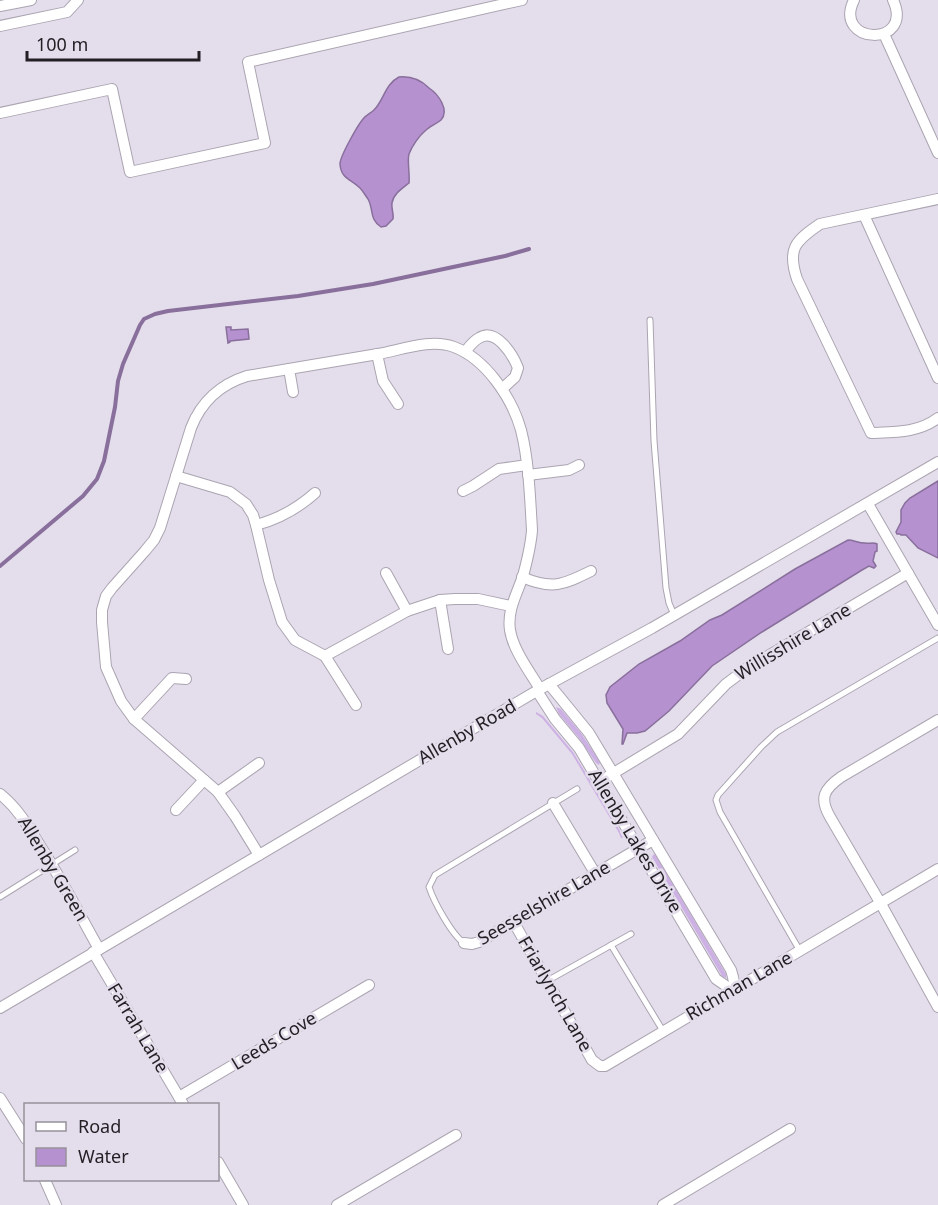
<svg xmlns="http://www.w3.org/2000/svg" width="938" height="1205" font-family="'Noto Sans',sans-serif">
	<rect width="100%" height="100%" fill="#e4ddeb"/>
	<g fill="#cdb1e4">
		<path d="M556,707L561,709L581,733L600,762L599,765L596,763L579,738L559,714Z"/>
		<path d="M536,712L543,716L573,752L619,829L623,838H621L619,833L572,754L542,718L536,714Z"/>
		<path d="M655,854L726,974V978L722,976L652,857L653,855Z"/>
	</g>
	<g fill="#b591d0" stroke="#896f9c" stroke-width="1.5">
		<path d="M399,77C410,76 421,80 429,88C438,94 450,110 441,120C436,124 430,126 425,131C419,136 412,146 409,154C407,161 410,174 409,183C403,188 393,194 392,203C391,208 394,214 393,219L386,226L381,227C369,219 374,210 368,199C365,195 363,191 360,188C351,179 341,179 340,164C340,156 358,125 363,119C366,115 371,113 374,110C384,100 385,84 399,77Z"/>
		<path d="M226,327H231V330L248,329L249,339L230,341V342L228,343Z"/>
		<path d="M938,481V558L918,548L906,535H901L900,534H897L896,532L901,522V510L905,503L910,498Z"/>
		<path d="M848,540C854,540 858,543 865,543C870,544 873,542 877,544V551L875,552L873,561L876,566L874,568L869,566L862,570L762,632L712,666L669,711L645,731L637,733H627L623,744H622L623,729L607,703L606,695L610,687L639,664L680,641L710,620L722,615L795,569Z"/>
	</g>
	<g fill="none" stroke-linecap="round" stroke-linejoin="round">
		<path stroke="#896f9c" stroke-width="4" d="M0,566L83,496L97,479L104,461L115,407L118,381L123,364L140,325L144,319L155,314L168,311L298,296L373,284L505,256L529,249"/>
		<defs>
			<g id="lane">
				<path d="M650,320L654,441L666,588L669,603L674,615"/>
				<path d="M0,897L75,850"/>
				<path d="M464,943C452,935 434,902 429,887L435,875L577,789"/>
				<path d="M611,945L663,1031"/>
				<path d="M800,951L720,812L716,800L718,795L761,747L777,732L938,638"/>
				<path d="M547,981L631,934"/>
			</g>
			<g id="street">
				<path d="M854,0C832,45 915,48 893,0"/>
				<path d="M0,6L31,0"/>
				<path d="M0,26L67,12L78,0"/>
				<path d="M884,34L938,153"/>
				<path d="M0,113L112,89L130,172L265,143L248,62L522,0"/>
				<path d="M938,199L820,224C795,241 787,249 797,279L871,433C895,432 918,433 938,418"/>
				<path d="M864,215L938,378"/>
				<path d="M465,352C469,347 473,341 479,338C496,327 513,355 518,368L515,377L502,389"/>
				<path d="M377,354L383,381L398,404"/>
				<path d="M289,369L293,392"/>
				<path d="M528,475L569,470L579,465"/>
				<path d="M176,476L230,492L246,504L253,515L256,525L269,580L282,622L295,640L325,656L407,611L440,600L455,599H478L511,606"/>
				<path d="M463,491L473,486L499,469L527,465"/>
				<path d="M868,504L938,625"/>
				<path d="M256,525C279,519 297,509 315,493"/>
				<path d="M386,573L407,611"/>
				<path d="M522,577C552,590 563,585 591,571"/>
				<path d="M440,600L448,649"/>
				<path d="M325,656L356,705"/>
				<path d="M549,684L589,733L731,970L733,977L735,988"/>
				<path d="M537,691L555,719L579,748L716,979L732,990"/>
				<path d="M134,719L172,678L186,679"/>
				<path d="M938,720L841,777C824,789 819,798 830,817L881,904L938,1007"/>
				<path d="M599,782L678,734L726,684L746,669L908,573"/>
				<path d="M218,792L259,763"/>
				<path d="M0,794C20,810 31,831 44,852C64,884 81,917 99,949"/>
				<path d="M553,803L595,873"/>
				<path d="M176,810L204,780"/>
				<path d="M259,855L235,816L218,792L134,719L121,701L106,667L102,622V610L106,596L112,588L145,551L154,540L160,528L191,428C201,402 221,384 247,376C291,369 334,361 378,354C401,350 431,338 454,347C486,359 512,398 521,430C529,462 530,497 532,530C531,545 527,561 523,576C517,594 507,610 510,630C513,650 530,672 540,689"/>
				<path d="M513,921L592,1060L600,1066H605L938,869"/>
				<path d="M464,943L472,944L479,942L653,840"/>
				<path d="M93,952L183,1104"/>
				<path d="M0,1008L540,689L652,628L938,462"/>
				<path d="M179,1097L369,985"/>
				<path d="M0,1098L26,1139"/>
				<path d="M218,1162L243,1205"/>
				<path d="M45,1180L56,1205"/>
				<path d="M337,1205L456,1135"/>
				<path d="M663,1205L790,1129"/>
			</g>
		</defs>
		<use href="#lane" stroke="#aba4b1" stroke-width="7"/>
		<use href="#street" stroke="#aba4b1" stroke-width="12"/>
		<use href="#lane" stroke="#fff" stroke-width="5"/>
		<use href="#street" stroke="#fff" stroke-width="10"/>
	</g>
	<g text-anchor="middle" stroke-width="5" stroke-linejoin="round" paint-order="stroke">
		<g font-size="18" fill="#211f24" stroke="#e4ddeb">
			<text transform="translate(793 642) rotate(-31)" y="6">Willisshire Lane</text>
			<text transform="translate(467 732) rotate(-30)" y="6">Allenby Road</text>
			<text transform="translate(635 841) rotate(59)" y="6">Allenby Lakes Drive</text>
			<text transform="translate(53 869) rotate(59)" y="6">Allenby Green</text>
			<text transform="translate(544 903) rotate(-30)" y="6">Seesselshire Lane</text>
			<text transform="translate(739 986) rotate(-30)" y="6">Richman Lane</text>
			<text transform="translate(555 994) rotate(60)" y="6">Friarlynch Lane</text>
			<text transform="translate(138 1028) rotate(59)" y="6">Farrah Lane</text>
			<text transform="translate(274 1041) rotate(-31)" y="6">Leeds Cove</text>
		</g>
	</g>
	<rect x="24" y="1103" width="195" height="78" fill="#e4ddeb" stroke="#96919b" stroke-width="1.5"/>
	<rect x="36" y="1122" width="30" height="9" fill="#ffffff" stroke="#96919b" stroke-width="1.5"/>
	<text x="78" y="1133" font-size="18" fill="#211f24">Road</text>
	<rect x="36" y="1148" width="30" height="18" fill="#b591d0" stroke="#96919b" stroke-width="1.5"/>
	<text x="78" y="1163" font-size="18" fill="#211f24">Water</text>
	<path d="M27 51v9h172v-9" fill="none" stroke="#211f24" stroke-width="3"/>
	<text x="36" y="51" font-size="18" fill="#211f24" stroke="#e4ddeb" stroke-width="4.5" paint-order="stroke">100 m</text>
</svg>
